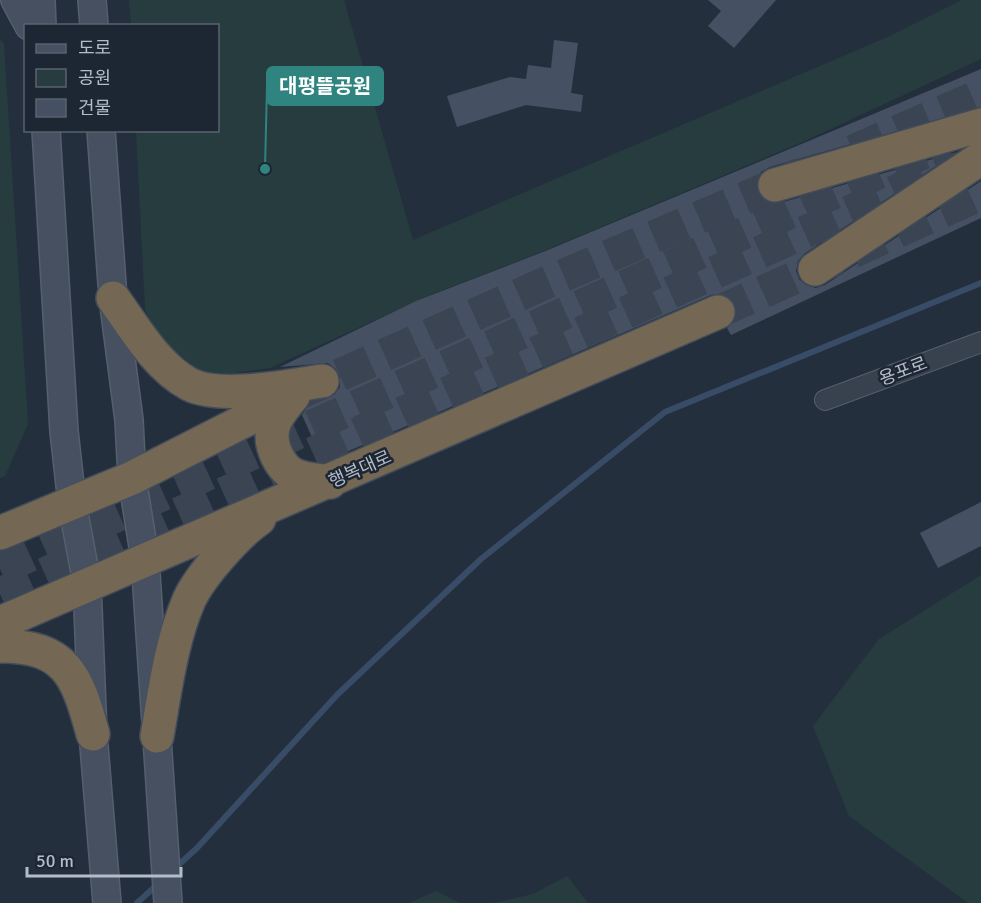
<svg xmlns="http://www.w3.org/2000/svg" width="981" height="903" font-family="Signika,'Noto Sans KR',sans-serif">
	<rect width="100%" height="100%" fill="#242f3e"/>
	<g fill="#263c3f">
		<path d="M129,0H344L413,240L890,36L962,0H981V59L807,140L544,251L430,295L270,368L209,377L156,337L145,309L136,131L218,130V26L131,25Z"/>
		<path d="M0,39L4,44L28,424L5,476L0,478Z"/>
		<path d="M981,575V903H968L849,816L813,726L879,639Z"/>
		<path d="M567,876L588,903H493L533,894Z"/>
		<path d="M436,891L460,903H409Z"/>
	</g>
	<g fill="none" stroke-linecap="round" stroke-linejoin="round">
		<g stroke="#394c67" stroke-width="6">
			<path d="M174,869L197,848L337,695L481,559L665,412L981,283"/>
			<path d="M137,903L158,884"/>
		</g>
	</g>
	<g fill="#455162">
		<path d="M708,0H776L734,48L708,26L721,11Z"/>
		<path d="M554,40L578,43L571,93L583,95L581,112L526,105L457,127L447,96L510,77L526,79L528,65L551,68Z"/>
		<path d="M981,69V107L770,167L761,172L757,181V191L762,198L770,203H780L957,152L804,254L798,261L796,271L799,279L806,285L816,288L825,285L981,181V218L731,335L727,328L736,315L735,304L730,297L721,294L711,295L323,462L302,415L310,402L334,395L340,387V377L336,369L328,363L280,367L416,301L543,252Z"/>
		<path d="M981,502V546L938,568L920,533Z"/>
	</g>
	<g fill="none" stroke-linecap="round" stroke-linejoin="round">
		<g stroke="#3a4453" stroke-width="33" stroke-dasharray="33 16" stroke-linecap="butt">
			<path d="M853,151L981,95"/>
			<path d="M718,312L981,194"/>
			<path d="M295,395L541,285L801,174"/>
			<path d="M0,569L308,428L923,153"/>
			<path d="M0,594L956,164"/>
		</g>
		<defs>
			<path id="street" d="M825,400L981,342"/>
			<g id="secondary">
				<path d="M15,0L29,26"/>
				<path d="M41,0L42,26"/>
				<path d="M92,0L94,26"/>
				<path d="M46,130L64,431L72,503L87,583L93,734L107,903"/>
				<path d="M101,130L113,298L129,420L132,478L145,559L168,903"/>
			</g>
			<g id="highway">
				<path d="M775,185L981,125"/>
				<path d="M815,269L981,158"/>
				<path d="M113,298C134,327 156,366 189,384C219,400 289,386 322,381"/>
				<path d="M293,396C286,405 275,416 273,428C269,445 280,470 297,476C307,480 320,480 330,482"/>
				<path d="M0,533L132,478L293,396"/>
				<path d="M0,623L718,312"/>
				<path d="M0,646C67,646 77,676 93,734"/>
				<path d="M157,736C165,691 171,642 189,600C200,576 237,534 259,519"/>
			</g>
		</defs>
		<use href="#street" stroke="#565f6c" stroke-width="22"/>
		<use href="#secondary" stroke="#565f6c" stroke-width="30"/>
		<use href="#highway" stroke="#434c59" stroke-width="36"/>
		<use href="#street" stroke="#38414e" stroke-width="20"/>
		<use href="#secondary" stroke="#465061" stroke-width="27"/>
		<use href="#highway" stroke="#746855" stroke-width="33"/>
	</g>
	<g text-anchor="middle" stroke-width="5" stroke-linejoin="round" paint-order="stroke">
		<g font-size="18" fill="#b4bcc9" stroke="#1d2633">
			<text transform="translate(903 371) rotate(-21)" y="6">용포로</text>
			<text transform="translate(360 469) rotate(-24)" y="6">행복대로</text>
		</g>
	</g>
	<path fill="none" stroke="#308480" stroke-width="2" d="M265 169L267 86"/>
	<circle fill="#308480" stroke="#1d2633" stroke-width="2" cx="265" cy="169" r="6"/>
	<rect fill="#308480" stroke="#308480" stroke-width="2" x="267" y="67" width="116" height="38" rx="6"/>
	<g font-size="20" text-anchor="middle" font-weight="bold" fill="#fff">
		<text x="325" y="93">대평뜰공원</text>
	</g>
	<rect x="24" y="24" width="195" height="108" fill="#1d2633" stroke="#59626f" stroke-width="1.5"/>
	<rect x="36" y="44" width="30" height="9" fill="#465061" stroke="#59626f" stroke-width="1.5"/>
	<text x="78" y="54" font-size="18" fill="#b4bcc9">도로</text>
	<rect x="36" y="69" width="30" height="18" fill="#263c3f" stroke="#59626f" stroke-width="1.5"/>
	<text x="78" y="84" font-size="18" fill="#b4bcc9">공원</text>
	<rect x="36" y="99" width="30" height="18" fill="#455162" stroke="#59626f" stroke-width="1.5"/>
	<text x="78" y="114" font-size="18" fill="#b4bcc9">건물</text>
	<path d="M27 867v9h154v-9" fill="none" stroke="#b4bcc9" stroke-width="3"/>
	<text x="36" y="867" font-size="18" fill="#b4bcc9" stroke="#1d2633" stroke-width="4.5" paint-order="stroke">50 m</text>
</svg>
